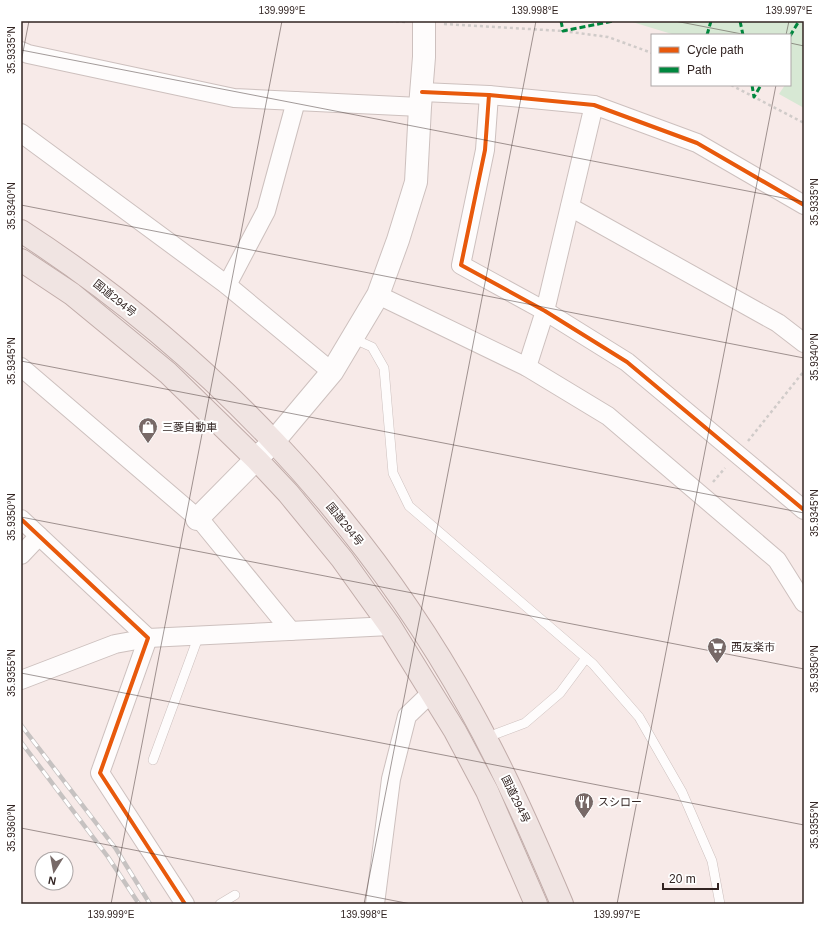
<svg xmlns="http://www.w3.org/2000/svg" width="825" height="925" font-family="Helvetica,'Noto Sans JP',sans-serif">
	<rect width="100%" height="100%" fill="#f7eae8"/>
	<path fill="#d7e8d4" d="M629,21H804V108L779,94L785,85H790V35H675Z"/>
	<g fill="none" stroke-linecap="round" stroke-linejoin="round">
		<defs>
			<g id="service">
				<path d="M352,338L372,347L384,368L393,473L409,506L593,664L639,717L682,792L712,861L720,904"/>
				<path d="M485,738L525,723L560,693L586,658"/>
				<path d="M153,760L199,635"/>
				<path d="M220,904L235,895"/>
			</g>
			<g id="minor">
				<path d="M21,51L28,54L234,98L420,107"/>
				<path d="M422,92L489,95L594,105L697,143L804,205"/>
				<path d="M489,95L485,150L461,265L545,311L627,362L804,510"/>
				<path d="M21,133L227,285L332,372"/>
				<path d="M570,207L778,323L804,343"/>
				<path d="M227,285L266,211L296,101"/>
				<path d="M378,295L527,367L608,416L777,560L804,603"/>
				<path d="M21,367L202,522L291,631"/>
				<path d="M527,367L545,311L594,105"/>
				<path d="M21,519L148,638L100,773L185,904"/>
				<path d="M21,555L39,536"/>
				<path d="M21,680L115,644L148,638L390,626"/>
				<path d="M375,904L391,779L407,716L432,692"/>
			</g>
			<path id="tertiary" d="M197,519L274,441L332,372L378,295L398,240L416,182L420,107L424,57V21"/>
			<g id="trunk">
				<path d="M21,231C206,351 363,516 470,709C505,772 534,838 562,904"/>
				<path d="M21,260L72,294L168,373L257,460L288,493L342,559L390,626L455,731L487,791L536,904"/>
			</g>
		</defs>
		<use href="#service" stroke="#cdc0be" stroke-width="10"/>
		<use href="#minor" stroke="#cdc0be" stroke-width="20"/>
		<use href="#tertiary" stroke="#cdc0be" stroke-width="24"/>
		<use href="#trunk" stroke="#c1aca9" stroke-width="24"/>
		<g stroke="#d0cbc9" stroke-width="2.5" stroke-dasharray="3 3" stroke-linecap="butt">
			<path d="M390,21L405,22"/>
			<path d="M444,24L563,31L608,37L652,53"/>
			<path d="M731,85L804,123"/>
			<path d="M748,441L804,371"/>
			<path d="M713,482L725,468"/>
		</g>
		<use href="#service" stroke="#fefcfc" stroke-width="9"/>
		<use href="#minor" stroke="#fefcfc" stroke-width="18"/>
		<use href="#tertiary" stroke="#fefcfc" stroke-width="22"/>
		<use href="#trunk" stroke="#f0e4e2" stroke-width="22"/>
		<defs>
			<g id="rail">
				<path d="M21,725L116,849L150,904"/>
				<path d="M21,742L108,857L139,904"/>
			</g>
		</defs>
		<use href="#rail" stroke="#c6c2c1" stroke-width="4.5"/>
		<use href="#rail" stroke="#fff" stroke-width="3" stroke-dasharray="9" stroke-linecap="butt"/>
		<g stroke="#00873e" stroke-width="3" stroke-dasharray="6 3" stroke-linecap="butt">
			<path d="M561,21L563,31L613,21"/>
			<path d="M740,21L743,35"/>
			<path d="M707,35L711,21"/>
			<path d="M790,36L799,21"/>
			<path d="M752,85L754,97L761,85"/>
		</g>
		<defs>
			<g id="cycleway">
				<path d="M422,92L489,95L594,105L697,143L804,205"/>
				<path d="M489,95L485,150L461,265L545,311L627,362L804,510"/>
				<path d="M21,519L148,638L100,773L185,904"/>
			</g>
		</defs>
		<use href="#cycleway" stroke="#fff" stroke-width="6"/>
		<use href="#cycleway" stroke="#e8590c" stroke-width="4"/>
	</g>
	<path fill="none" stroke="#322422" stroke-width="1" stroke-opacity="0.45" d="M675,21L747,35M786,35L789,21M790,43L804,46M21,50L804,202M21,62L29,21M21,205L804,358M21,361L804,513M21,517L804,669M21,673L804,825M21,828L411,904M111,904L282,21M364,904L536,21M617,904L776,85"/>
	<defs>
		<symbol id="shop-pin" viewBox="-11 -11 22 30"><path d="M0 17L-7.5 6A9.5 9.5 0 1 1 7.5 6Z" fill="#776967" stroke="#fff"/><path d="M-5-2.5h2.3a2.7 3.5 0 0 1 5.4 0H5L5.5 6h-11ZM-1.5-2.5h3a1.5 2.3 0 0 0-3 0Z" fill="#fff"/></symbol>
		<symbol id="supermarket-pin" viewBox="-11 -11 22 30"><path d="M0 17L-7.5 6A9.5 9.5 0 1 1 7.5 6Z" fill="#776967" stroke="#fff"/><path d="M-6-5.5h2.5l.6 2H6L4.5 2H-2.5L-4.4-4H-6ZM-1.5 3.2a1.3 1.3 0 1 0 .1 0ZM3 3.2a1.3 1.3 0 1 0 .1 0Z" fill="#fff"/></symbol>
		<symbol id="restaurant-pin" viewBox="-11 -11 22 30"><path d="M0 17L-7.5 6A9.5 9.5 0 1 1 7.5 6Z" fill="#776967" stroke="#fff"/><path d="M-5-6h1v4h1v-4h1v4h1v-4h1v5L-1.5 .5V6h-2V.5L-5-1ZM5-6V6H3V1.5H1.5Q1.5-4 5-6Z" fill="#fff"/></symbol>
	</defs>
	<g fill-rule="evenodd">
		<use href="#shop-pin" x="137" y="416" width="22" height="30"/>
		<use href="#supermarket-pin" x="706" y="636" width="22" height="30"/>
		<use href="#restaurant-pin" x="573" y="791" width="22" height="30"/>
	</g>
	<g text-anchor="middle" stroke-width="4" stroke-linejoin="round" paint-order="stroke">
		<g font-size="11" fill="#322422" stroke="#fff">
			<text transform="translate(115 298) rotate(39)" y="4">国道294号</text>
			<text transform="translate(345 524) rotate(51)" y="4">国道294号</text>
			<text transform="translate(516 799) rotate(64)" y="4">国道294号</text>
		</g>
		<g font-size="11" fill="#322422" stroke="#fff" text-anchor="start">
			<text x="162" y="431">三菱自動車</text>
			<text x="731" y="651">西友楽市</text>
			<text x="598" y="806">スシロー</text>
		</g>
	</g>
	<rect width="825" height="925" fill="none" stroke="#ffffff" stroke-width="44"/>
	<rect x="651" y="34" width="140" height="52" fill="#ffffff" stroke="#ada7a7"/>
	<rect x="659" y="47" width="20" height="6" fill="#e8590c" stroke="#ada7a7"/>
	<text x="687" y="54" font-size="12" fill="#322422">Cycle path</text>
	<rect x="659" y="67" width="20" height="6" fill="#00873e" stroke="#ada7a7"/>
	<text x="687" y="74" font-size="12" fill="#322422">Path</text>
	<g transform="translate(54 871) rotate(191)"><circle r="19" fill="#ffffff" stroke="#ada7a7"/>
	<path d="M0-3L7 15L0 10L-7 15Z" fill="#776967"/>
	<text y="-6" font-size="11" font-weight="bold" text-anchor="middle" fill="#322422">N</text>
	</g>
	<path d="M663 883v6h55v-6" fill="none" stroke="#322422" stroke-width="2"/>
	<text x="669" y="883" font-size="12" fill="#322422" stroke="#ffffff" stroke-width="3" paint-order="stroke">20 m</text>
	<rect x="22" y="22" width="781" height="881" fill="none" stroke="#322422" stroke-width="1.5"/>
	<g font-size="10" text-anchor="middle" fill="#322422">
		<text x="282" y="14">139.999°E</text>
		<text x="535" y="14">139.998°E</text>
		<text x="789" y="14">139.997°E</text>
		<text transform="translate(11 50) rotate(-90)" y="4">35.9335°N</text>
		<text transform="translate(814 202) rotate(-90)" y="4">35.9335°N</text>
		<text transform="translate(11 206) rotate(-90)" y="4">35.9340°N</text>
		<text transform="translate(814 357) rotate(-90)" y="4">35.9340°N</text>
		<text transform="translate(11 361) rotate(-90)" y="4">35.9345°N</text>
		<text transform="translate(814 513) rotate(-90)" y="4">35.9345°N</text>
		<text transform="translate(11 517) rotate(-90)" y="4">35.9350°N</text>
		<text transform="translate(814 669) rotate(-90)" y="4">35.9350°N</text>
		<text transform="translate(11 673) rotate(-90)" y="4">35.9355°N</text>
		<text transform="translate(814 825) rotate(-90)" y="4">35.9355°N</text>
		<text transform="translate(11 828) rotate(-90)" y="4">35.9360°N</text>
		<text x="111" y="918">139.999°E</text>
		<text x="364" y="918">139.998°E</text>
		<text x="617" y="918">139.997°E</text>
	</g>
</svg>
